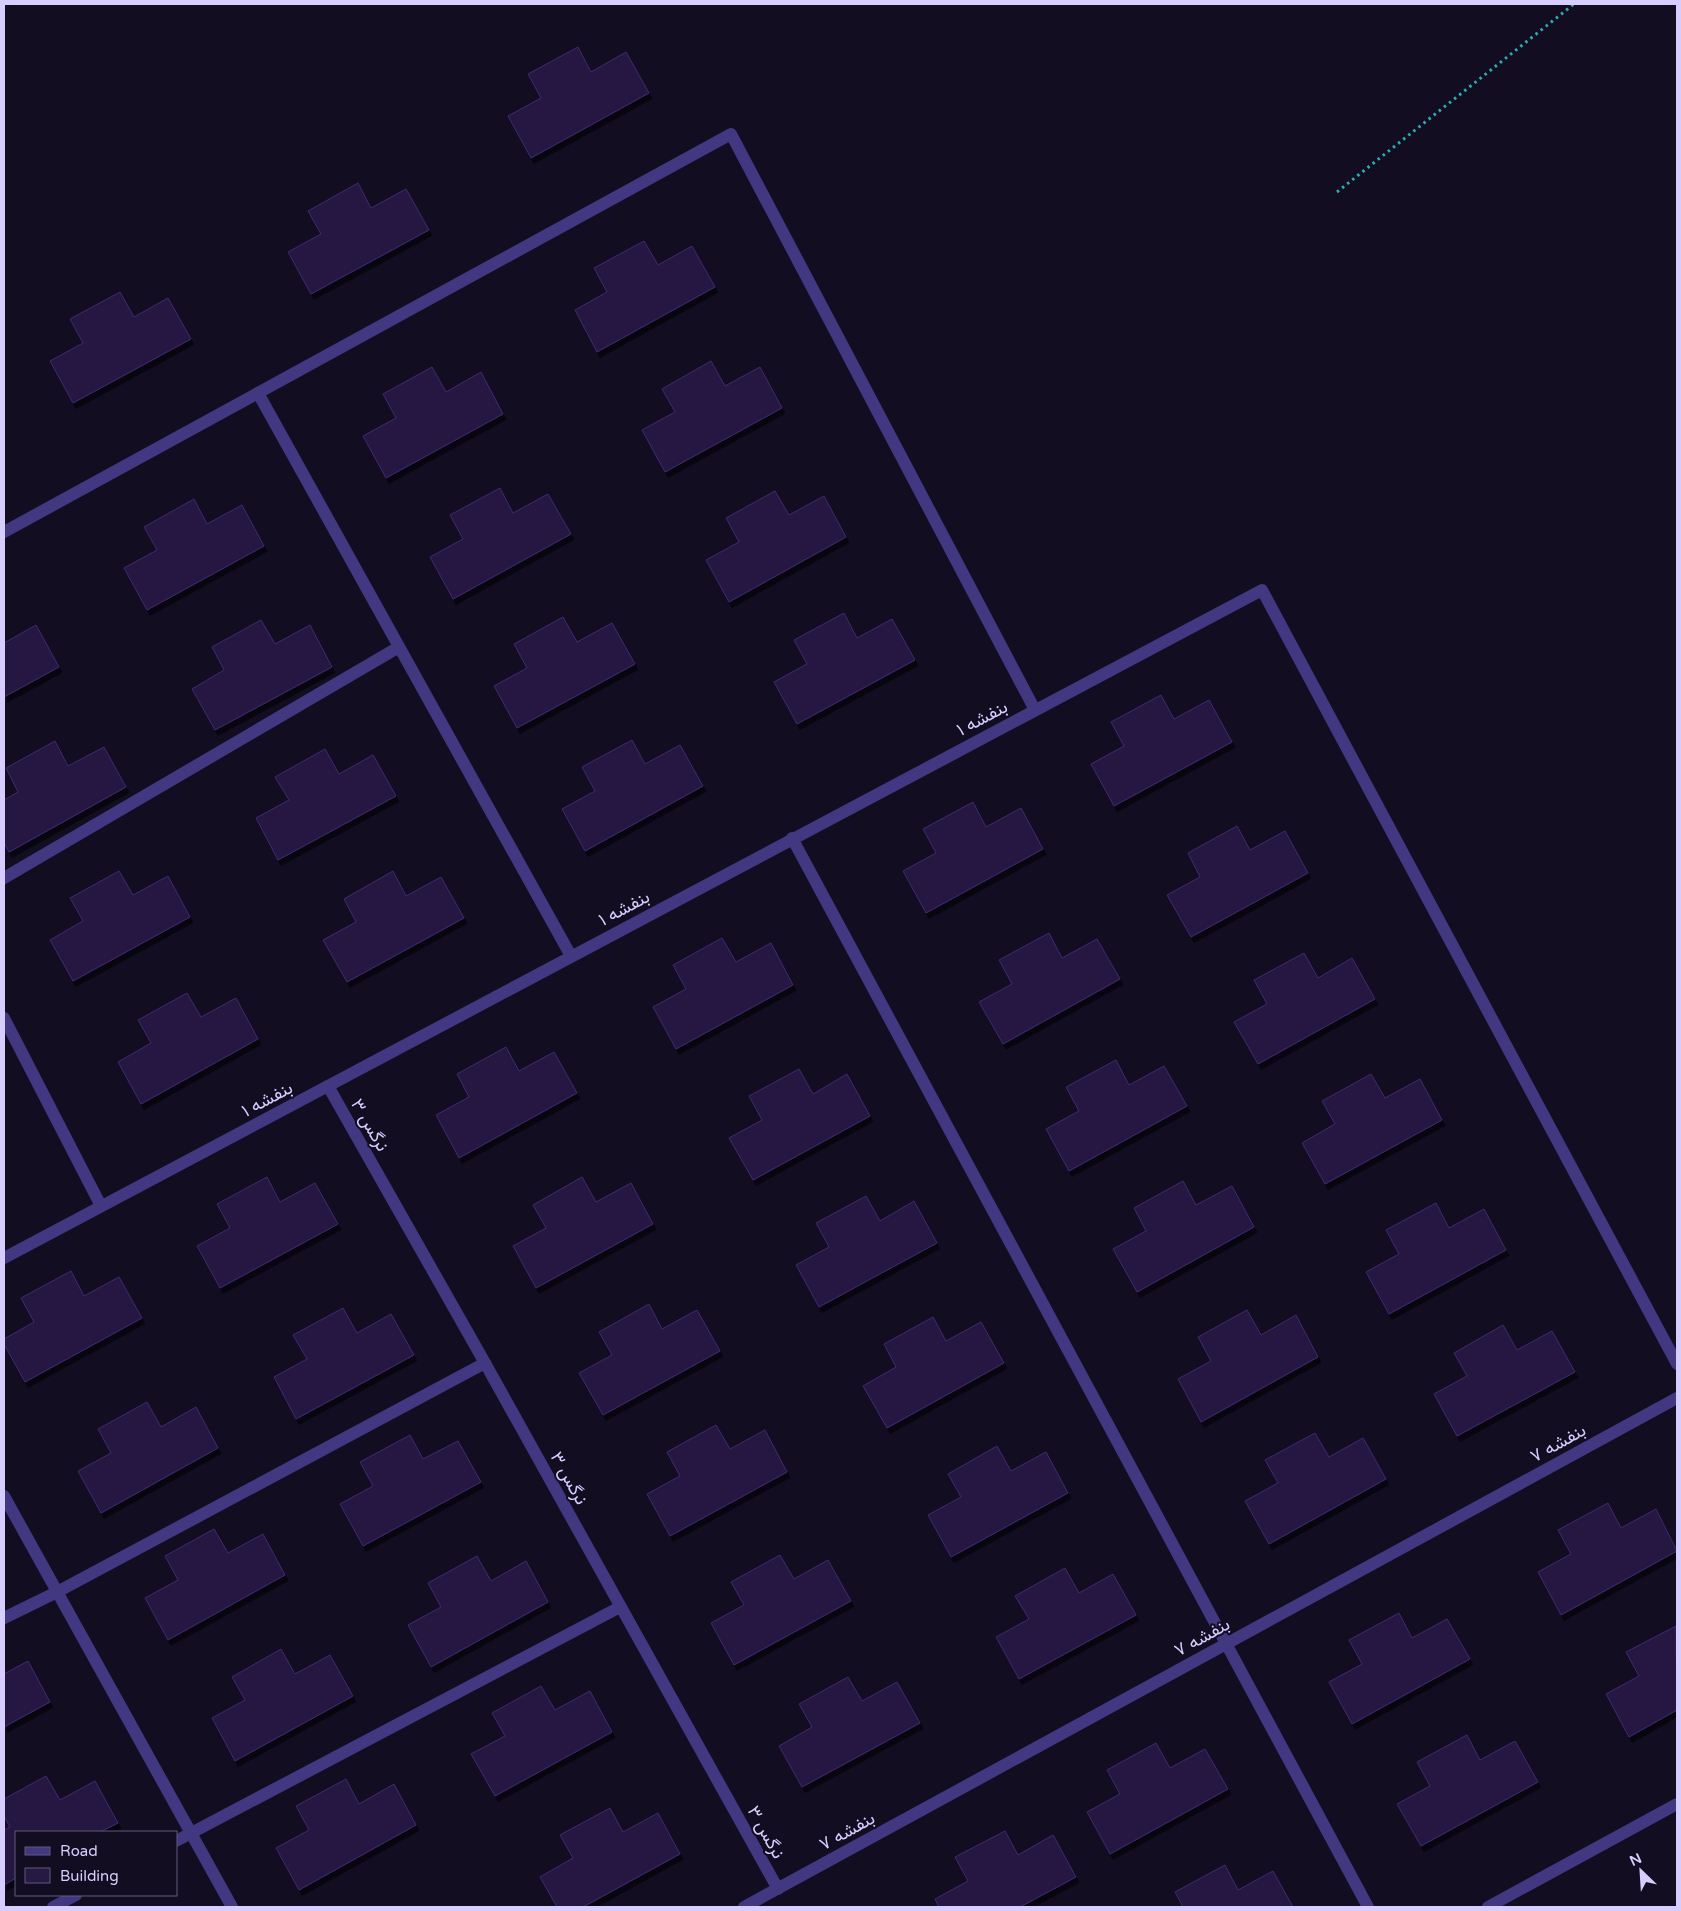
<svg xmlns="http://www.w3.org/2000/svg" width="1681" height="1911" font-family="'Varela Round',Vazirmatn,sans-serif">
	<defs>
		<filter id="shadow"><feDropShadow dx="3" dy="5.5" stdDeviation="0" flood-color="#0009"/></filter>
	</defs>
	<rect width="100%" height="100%" fill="#120d21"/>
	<g fill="#261942" stroke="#3f2a6f" filter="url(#shadow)">
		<path d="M578,47L591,72L626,52L649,93L531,158L508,116L541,98L528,74Z"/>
		<path d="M358,183L371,208L406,189L429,230L311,294L288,252L321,234L308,211Z"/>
		<path d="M644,241L658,265L692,246L715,287L597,352L575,310L607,292L594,268Z"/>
		<path d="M120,292L134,317L168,298L191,339L73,403L50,361L83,343L70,319Z"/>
		<path d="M711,361L725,386L760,367L782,408L665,472L642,430L675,412L662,389Z"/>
		<path d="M432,367L446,392L481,372L503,414L386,478L363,436L396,418L383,394Z"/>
		<path d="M500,488L513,513L548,494L571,534L453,599L430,557L463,539L450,515Z"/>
		<path d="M775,491L789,515L824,496L846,537L729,602L706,560L739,542L726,518Z"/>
		<path d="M194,499L207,524L242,505L264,546L147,610L124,568L157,550L144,527Z"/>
		<path d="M844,613L857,638L892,619L915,660L797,724L774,682L807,664L794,640Z"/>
		<path d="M563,617L577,642L612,623L635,664L517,728L494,686L527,668L514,644Z"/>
		<path d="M261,620L275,644L310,625L332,667L215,730L192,689L224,670L212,647Z"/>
		<path d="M36,625L59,667L4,697V643Z"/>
		<path d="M1161,695L1174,719L1209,700L1232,742L1114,806L1091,764L1124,746L1111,722Z"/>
		<path d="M632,740L645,764L680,745L703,786L585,851L562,809L595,791L582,767Z"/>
		<path d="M55,741L68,766L104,747L126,787L9,852L4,843V800L18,792L6,768Z"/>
		<path d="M325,749L339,774L373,755L396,796L278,860L256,818L289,800L275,777Z"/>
		<path d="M973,802L986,827L1021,808L1043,849L926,913L903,871L936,853L923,829Z"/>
		<path d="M1237,826L1250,850L1285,831L1308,873L1191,937L1167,895L1200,877L1188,853Z"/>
		<path d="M119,871L133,895L168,876L190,917L73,981L50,940L83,921L70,898Z"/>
		<path d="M393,871L406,896L441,877L464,918L347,982L323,940L356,922L344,899Z"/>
		<path d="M1049,933L1062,958L1097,939L1120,979L1003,1044L979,1002L1012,984L999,960Z"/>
		<path d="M722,938L736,962L771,943L793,985L676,1049L653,1007L686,989L673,965Z"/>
		<path d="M1304,953L1318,978L1352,958L1375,999L1258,1064L1234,1022L1267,1004L1254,980Z"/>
		<path d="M187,993L201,1017L236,998L258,1039L141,1104L118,1062L151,1043L138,1020Z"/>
		<path d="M506,1047L519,1071L554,1052L577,1093L459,1158L436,1115L469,1097L457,1074Z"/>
		<path d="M1116,1060L1129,1085L1164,1066L1187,1106L1069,1171L1046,1129L1079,1111L1066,1087Z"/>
		<path d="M799,1069L813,1094L847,1074L870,1116L753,1180L729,1138L762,1120L749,1096Z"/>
		<path d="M1371,1074L1385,1098L1420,1079L1442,1120L1325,1184L1302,1143L1335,1124L1322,1101Z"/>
		<path d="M267,1177L280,1202L315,1183L338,1224L220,1288L197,1246L230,1228L217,1204Z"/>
		<path d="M582,1177L596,1202L631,1183L653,1224L536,1288L513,1246L546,1228L533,1205Z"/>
		<path d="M1183,1181L1196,1205L1232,1186L1254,1227L1137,1292L1113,1249L1146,1231L1134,1208Z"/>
		<path d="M866,1196L880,1221L914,1201L937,1243L819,1307L796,1265L829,1247L816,1223Z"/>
		<path d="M1436,1203L1449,1228L1484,1209L1506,1250L1389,1314L1366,1272L1399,1254L1386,1230Z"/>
		<path d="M71,1271L84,1296L119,1277L142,1318L25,1382L4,1344V1339L34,1322L21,1298Z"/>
		<path d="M649,1304L662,1329L697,1310L720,1351L603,1415L579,1373L612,1355L599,1332Z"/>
		<path d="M343,1308L357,1333L391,1314L414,1355L296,1419L274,1377L307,1359L293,1335Z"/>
		<path d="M1247,1310L1261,1335L1296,1315L1318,1357L1201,1422L1178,1379L1211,1361L1198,1337Z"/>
		<path d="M933,1317L946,1341L981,1322L1004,1363L887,1428L863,1386L896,1367L884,1344Z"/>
		<path d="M1503,1325L1517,1350L1552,1331L1575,1372L1457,1436L1434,1394L1467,1376L1454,1353Z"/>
		<path d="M147,1402L161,1427L196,1407L218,1448L101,1513L78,1471L111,1453L98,1429Z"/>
		<path d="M716,1425L730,1449L765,1430L787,1472L670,1536L647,1494L680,1476L667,1452Z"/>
		<path d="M1315,1433L1329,1457L1363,1438L1386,1479L1269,1544L1245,1501L1278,1483L1265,1460Z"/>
		<path d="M410,1435L423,1459L458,1441L481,1482L363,1546L340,1504L373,1486L360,1462Z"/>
		<path d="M997,1446L1011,1471L1046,1452L1068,1493L951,1557L928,1515L961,1497L948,1474Z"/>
		<path d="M1608,1503L1621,1528L1656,1509L1677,1551L1561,1615L1538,1572L1571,1554L1558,1530Z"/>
		<path d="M214,1529L228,1553L263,1534L285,1575L168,1640L145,1598L178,1580L165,1556Z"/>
		<path d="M780,1555L794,1579L828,1560L851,1601L734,1665L711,1623L744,1605L731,1582Z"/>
		<path d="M477,1556L491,1581L526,1561L548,1602L431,1667L408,1625L441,1607L428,1583Z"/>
		<path d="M1065,1568L1079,1593L1113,1574L1136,1615L1019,1679L996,1637L1029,1619L1015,1596Z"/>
		<path d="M1399,1613L1412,1638L1447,1619L1470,1659L1352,1724L1329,1682L1362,1664L1349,1640Z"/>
		<path d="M1676,1626L1677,1710L1629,1737L1606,1694L1639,1676L1626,1652Z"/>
		<path d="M281,1649L295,1674L330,1655L353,1696L235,1761L212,1718L245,1700L232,1677Z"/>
		<path d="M28,1661L50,1702L4,1727V1674Z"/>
		<path d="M848,1677L862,1701L897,1682L920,1723L802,1787L779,1746L812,1727L799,1704Z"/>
		<path d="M541,1686L555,1710L590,1691L612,1732L495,1796L471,1754L505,1736L492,1713Z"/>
		<path d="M1467,1735L1480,1760L1515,1741L1538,1782L1421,1846L1397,1804L1430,1786L1417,1762Z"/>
		<path d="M1156,1743L1170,1768L1205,1749L1228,1789L1110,1854L1087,1812L1120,1794L1107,1770Z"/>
		<path d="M46,1776L60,1800L95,1781L118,1823L100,1832H16V1878L4,1885V1830L10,1827L4,1816V1799Z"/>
		<path d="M346,1779L359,1804L394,1784L416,1825L299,1890L276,1848L309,1830L296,1806Z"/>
		<path d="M610,1808L623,1832L658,1813L680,1854L583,1907H557L540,1877L573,1858L560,1835Z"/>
		<path d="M1005,1831L1018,1855L1053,1835L1076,1877L1020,1907H939L935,1899L968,1881L955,1857Z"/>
		<path d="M1225,1865L1238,1890L1273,1871L1293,1907H1183L1175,1892Z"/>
	</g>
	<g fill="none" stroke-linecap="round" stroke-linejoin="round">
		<path stroke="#2cadb4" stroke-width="3" stroke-dasharray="2.5 4" stroke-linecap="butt" d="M1337,192L1574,4"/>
		<g stroke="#423781" stroke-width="12">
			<path d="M258,393L571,956"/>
			<path d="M4,532L731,134L1035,710"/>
			<path d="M792,838L1368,1907"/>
			<path d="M4,878L399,647"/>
			<path d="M4,1018L101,1206"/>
			<path d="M328,1086L485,1363L778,1889"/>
			<path d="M4,1258L1262,590L1677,1364"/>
			<path d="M4,1496L232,1907"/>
			<path d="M4,1618L57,1592L485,1363"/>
			<path d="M176,1841L620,1607"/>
			<path d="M53,1907L76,1895"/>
			<path d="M744,1907L1677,1398"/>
			<path d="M1488,1907L1677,1804"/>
		</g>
	</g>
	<g text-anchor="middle" stroke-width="4" stroke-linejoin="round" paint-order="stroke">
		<g font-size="18" fill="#d8cdff" stroke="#120d21">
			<text transform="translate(982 718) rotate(-28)" y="6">بنفشه ۱</text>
			<text transform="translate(624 908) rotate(-28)" y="6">بنفشه ۱</text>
			<text transform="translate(267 1099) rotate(-28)" y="6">بنفشه ۱</text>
			<text transform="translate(370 1125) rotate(60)" y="6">نرگس ۳</text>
			<text transform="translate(1558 1443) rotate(-29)" y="6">بنفشه ۷</text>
			<text transform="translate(569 1478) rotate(61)" y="6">نرگس ۳</text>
			<text transform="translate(1202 1637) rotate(-29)" y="6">بنفشه ۷</text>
			<text transform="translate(847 1831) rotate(-29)" y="6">بنفشه ۷</text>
			<text transform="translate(766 1832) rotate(61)" y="6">نرگس ۳</text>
		</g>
	</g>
	<rect width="1681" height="1911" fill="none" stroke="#d8cdff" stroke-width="10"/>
	<rect x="15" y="1831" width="162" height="65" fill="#120d21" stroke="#615a7a"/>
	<rect x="25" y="1847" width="25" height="8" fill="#423781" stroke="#615a7a"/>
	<text x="60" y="1856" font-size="15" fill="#d8cdff">Road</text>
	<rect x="25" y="1868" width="25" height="15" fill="#261942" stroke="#615a7a"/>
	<text x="60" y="1881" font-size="15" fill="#d8cdff">Building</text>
	<g transform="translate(1641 1871) rotate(335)" stroke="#120d21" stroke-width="4" paint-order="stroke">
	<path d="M0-4L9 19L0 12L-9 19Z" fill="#d8cdff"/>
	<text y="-8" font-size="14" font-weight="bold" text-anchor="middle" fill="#d8cdff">N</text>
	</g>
</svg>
